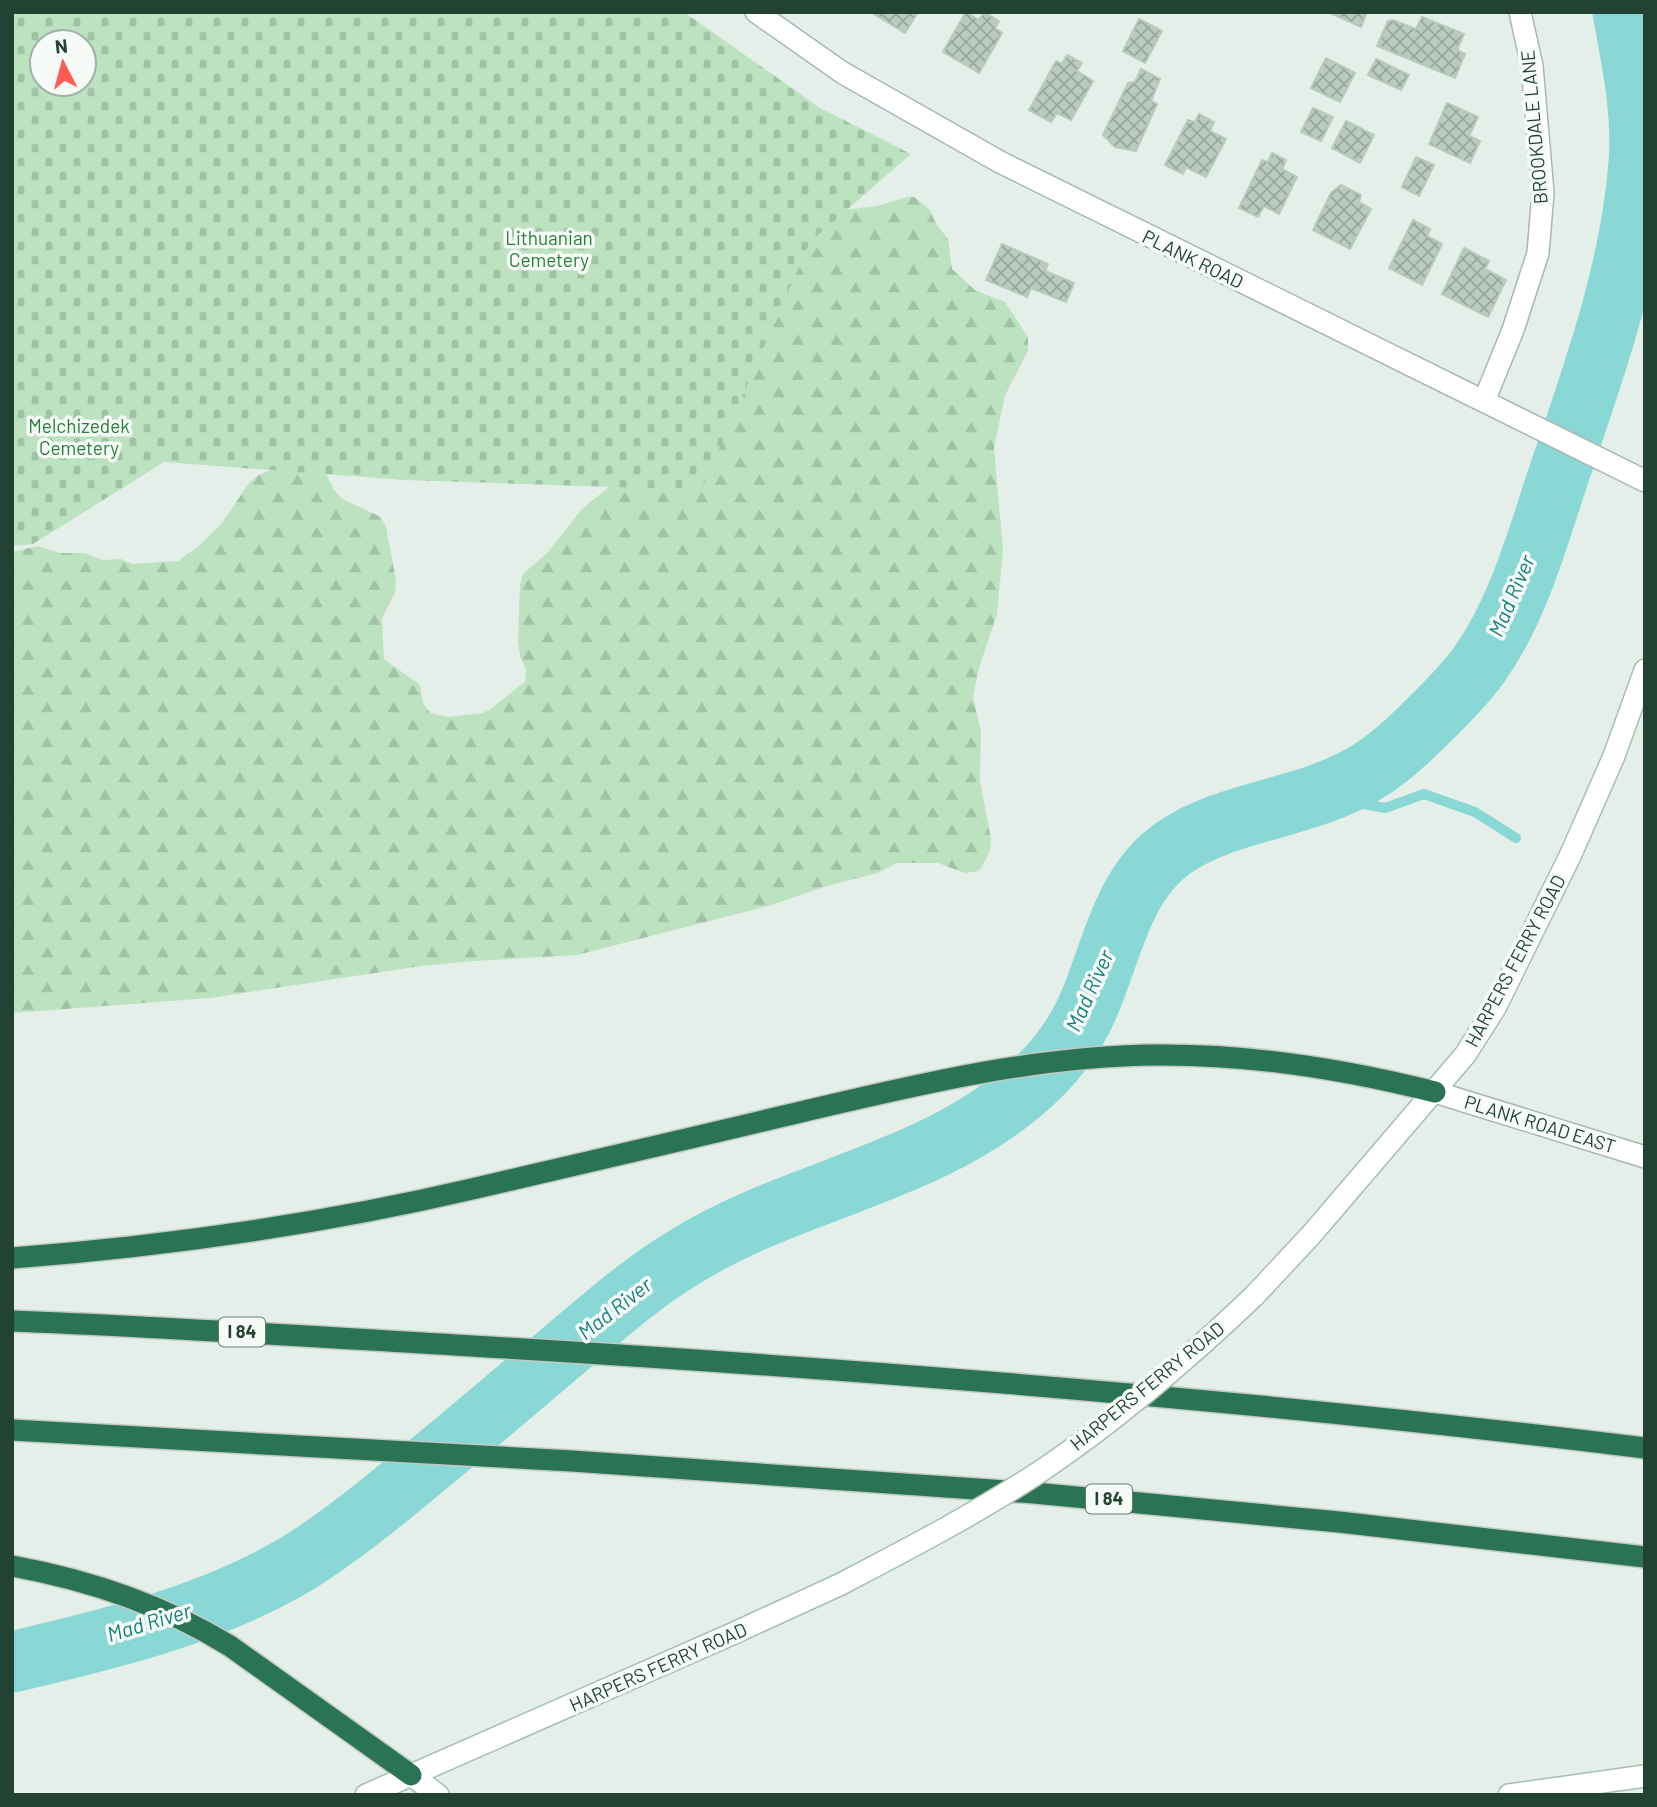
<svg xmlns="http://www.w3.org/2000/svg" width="1657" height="1807" font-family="Barlow,sans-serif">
	<defs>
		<pattern id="forest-firs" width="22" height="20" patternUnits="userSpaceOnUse" patternTransform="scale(1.75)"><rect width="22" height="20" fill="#bce2bf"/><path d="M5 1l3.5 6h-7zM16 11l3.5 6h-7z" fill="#a1c3a5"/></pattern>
		<pattern id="cemetery-stones" width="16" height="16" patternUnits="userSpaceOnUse" patternTransform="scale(1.75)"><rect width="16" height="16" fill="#bce2bf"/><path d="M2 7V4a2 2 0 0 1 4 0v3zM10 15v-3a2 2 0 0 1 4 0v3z" fill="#a1c3a5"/></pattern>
		<pattern id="building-cross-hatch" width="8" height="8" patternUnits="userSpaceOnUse" patternTransform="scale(1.75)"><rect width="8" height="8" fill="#bacac1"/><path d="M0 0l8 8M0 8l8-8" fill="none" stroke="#97a69e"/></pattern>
	</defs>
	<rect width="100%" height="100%" fill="#e5efe9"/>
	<path fill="url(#forest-firs)" d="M908,197H914L929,209L937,225L948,239L952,269L976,291L1005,302L1028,337V351L1005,395L994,448L1003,550L997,614L979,668L973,697L981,732L980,781L991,839L990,851L982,867L978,871L965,873L938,863H897L878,873L823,887L772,905L577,955L474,961L421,966L210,998L12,1013V552L38,546L60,553H85L103,560L121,559L132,564L178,561L201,544L223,522L248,484L257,476L285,464L310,467L326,474L334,490L342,499L381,517L386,527L396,581L395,593L382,618L384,659L420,685L423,703L430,713L448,717L482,713L489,710L525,682L526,669L520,656L518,642L520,585L523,574L548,552L582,509L609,487L798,249L845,210L877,206Z"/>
	<path fill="url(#cemetery-stones)" fill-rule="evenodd" d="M12,12H684L820,108L911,154L810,242L701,490L404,480L164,462L33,544L12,546ZM42,42H84V84H42Z"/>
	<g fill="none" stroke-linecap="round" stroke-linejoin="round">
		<path stroke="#89d8d5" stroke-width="10" d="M1330,790L1343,800L1385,808L1424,794L1475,812L1516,838"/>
		<path stroke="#89d8d5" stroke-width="61" d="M12,1662C110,1639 211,1615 298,1563C337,1539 373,1510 409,1480C461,1438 512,1394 564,1350C602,1318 640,1284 683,1258C791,1190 923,1176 1022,1092C1051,1068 1075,1038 1090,1002C1112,950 1123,884 1172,849C1213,820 1267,812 1314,796C1365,779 1390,759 1428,721C1446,703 1464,686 1479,665C1518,610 1536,543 1557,480C1592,377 1631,271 1639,163C1643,112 1632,61 1623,12"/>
	</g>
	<g fill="url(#building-cross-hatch)" stroke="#b6cabe" stroke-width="2">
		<path d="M876,12H918L905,33L874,14Z"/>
		<path d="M966,12L979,20L984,12L999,21L995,28L1002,33L979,73L943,52Z"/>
		<path d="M1328,12H1367L1361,27Z"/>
		<path d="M1422,17L1464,34L1457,50L1465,54L1455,78L1377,46L1388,21L1393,20L1416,29Z"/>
		<path d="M1139,19L1162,31L1145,63L1123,51Z"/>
		<path d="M1067,55L1082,63L1077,71L1093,81L1071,120L1057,113L1051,122L1029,110L1056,61L1062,64Z"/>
		<path d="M1326,58L1355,73L1340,102L1311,88Z"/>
		<path d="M1376,59L1409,75L1401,90L1368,75Z"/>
		<path d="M1141,69L1160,79L1151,101L1157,104L1136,151L1115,147L1103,135L1128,83L1135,82Z"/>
		<path d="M1447,103L1478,117L1469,136L1480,141L1470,163L1429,144Z"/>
		<path d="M1313,108L1333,117L1321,141L1301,132Z"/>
		<path d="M1199,114L1214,122L1210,131L1226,139L1206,177L1186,167L1183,174L1165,165L1188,120L1195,122Z"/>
		<path d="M1346,121L1374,135L1360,163L1332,148Z"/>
		<path d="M1272,153L1286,160L1282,169L1297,177L1279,214L1264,206L1258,217L1239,208L1262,160L1268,162Z"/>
		<path d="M1416,157L1434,165L1419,196L1402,187Z"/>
		<path d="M1341,185L1361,195L1359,202L1371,209L1350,249L1313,230L1331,193Z"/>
		<path d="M1413,220L1430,229L1427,236L1442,244L1422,285L1389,268Z"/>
		<path d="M1002,244L1048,264L1045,271L1074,283L1066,302L1031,288L1027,297L986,280Z"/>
		<path d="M1464,248L1489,261L1485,269L1506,280L1488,317L1442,294Z"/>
	</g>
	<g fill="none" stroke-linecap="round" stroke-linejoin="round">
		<defs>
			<g id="street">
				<path d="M756,12L843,73L1000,162L1645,481"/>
				<path d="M1484,401L1513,330L1538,253L1543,193L1532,66L1520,12"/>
				<path d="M1435,1092L1645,1157"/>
			</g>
			<g id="secondary">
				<path d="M1254,1296L1311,1235L1465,1055L1495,1008L1571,854L1614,756L1645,670"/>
				<path d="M411,1775L438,1795"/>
				<path d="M366,1795L732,1634L841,1584"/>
				<path d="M1509,1795L1645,1776"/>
			</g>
			<g id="highway">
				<path d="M12,1258C166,1246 322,1224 472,1189C583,1164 694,1137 805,1111C920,1084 1036,1056 1155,1055C1250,1054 1344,1069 1435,1092"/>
				<path d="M12,1321C166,1327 319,1337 472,1346C864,1369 1255,1400 1645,1448"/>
				<path d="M12,1430L572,1461L1034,1493L1339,1522L1645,1557"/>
				<path d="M12,1566C90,1580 163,1605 230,1646L411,1775"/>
			</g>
		</defs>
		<use href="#street" stroke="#a7b8af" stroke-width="24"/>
		<use href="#secondary" stroke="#a5bfb1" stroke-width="24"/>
		<use href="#highway" stroke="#c1cac6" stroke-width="24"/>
		<use href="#street" stroke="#fff" stroke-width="21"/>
		<use href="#secondary" stroke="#fff" stroke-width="21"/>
		<use href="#highway" stroke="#2b7355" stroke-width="21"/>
		<defs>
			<path id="secondary-bridge" d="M841,1584C910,1548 979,1512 1044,1469C1119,1418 1188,1359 1254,1296"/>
		</defs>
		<use href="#secondary-bridge" stroke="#a5bfb1" stroke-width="24" stroke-linecap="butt"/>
		<use href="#secondary-bridge" stroke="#fff" stroke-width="21"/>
	</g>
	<g text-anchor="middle" stroke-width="7" stroke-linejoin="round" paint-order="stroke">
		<g fill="#f6fbf8" stroke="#627a6f" stroke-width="2">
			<rect x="219" y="1317.5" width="46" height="29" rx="5"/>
			<rect x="1086" y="1484.5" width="46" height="29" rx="5"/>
		</g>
		<g font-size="18" font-weight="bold" fill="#224334">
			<text x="242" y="1338">I 84</text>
			<text x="1109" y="1505">I 84</text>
		</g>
		<g font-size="19" fill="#224334" stroke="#f6fbf8">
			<text transform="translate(1534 127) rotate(-95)" y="7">BROOKDALE LANE</text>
			<text transform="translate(1193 259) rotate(26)" y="7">PLANK ROAD</text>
			<text transform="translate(1515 961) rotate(-62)" y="7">HARPERS FERRY ROAD</text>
			<text transform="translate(1540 1124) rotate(17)" y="7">PLANK ROAD EAST</text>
			<text transform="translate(1147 1386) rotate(-39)" y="7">HARPERS FERRY ROAD</text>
			<text transform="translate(658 1667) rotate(-24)" y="7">HARPERS FERRY ROAD</text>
		</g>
		<g font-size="19" fill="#287e38" stroke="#f6fbf8">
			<text x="549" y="245">Lithuanian<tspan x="549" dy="22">Cemetery</tspan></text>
			<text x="79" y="433">Melchizedek<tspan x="79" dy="22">Cemetery</tspan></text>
		</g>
		<g font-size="21" font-style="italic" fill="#15807c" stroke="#f6fbf8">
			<text transform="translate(1512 596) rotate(-67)" y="7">Mad River</text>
			<text transform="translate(1090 991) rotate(-66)" y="7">Mad River</text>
			<text transform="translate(615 1309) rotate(-38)" y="7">Mad River</text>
			<text transform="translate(149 1623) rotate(-17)" y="7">Mad River</text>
		</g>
	</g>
	<rect width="1657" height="1807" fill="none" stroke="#224334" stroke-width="28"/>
	<g transform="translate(63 63) rotate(354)"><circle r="33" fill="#f6fbf8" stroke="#a1b1aa" stroke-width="2"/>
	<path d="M0-5L12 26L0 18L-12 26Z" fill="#fe5d55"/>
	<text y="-10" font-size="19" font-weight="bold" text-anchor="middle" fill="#224334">N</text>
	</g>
</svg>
